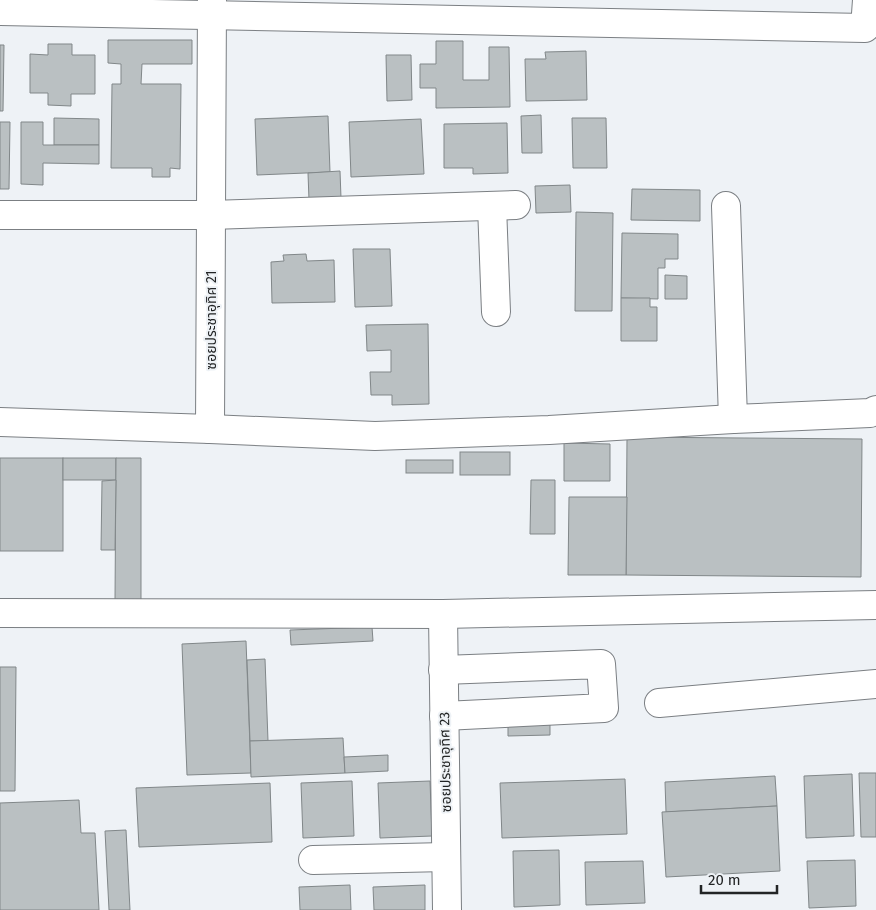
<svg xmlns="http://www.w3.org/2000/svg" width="876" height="910" font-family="'Fira Sans','Noto Sans Thai',sans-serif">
	<rect width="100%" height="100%" fill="#eef2f6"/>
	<g fill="#bac0c2" stroke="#818789">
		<path d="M108,40H192V64H142L141,84H181L180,169L170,168V177H152V168H111L112,84H121V64L108,63Z"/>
		<path d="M436,41H463V80H489V47H509L510,107L436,108V88H420V64H436Z"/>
		<path d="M48,44H72V55H95V94H71V106L48,105V93H30V54L48,55Z"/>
		<path d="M0,45H4L3,111H0Z"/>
		<path d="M586,51L587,100L526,101L525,59H546L545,52Z"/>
		<path d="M386,55H411L412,100L387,101Z"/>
		<path d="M541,115L542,153H522L521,116Z"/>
		<path d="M328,116L330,172L257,175L255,119Z"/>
		<path d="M54,118L99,119V145H54Z"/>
		<path d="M572,118H606L607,168H573Z"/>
		<path d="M421,119L424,174L351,177L349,122Z"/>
		<path d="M0,122H10L9,189H0Z"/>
		<path d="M21,122H43V145H99V164L43,163V185L21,184Z"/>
		<path d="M507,123L508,173L473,174V168H444V124Z"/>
		<path d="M340,171L341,198L309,200L308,173Z"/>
		<path d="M570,185L571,212L536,213L535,186Z"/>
		<path d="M632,189L700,190V221L631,220Z"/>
		<path d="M576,212L613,213L612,311H575Z"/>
		<path d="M622,233L678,234V259H665V268H658V299L621,298Z"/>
		<path d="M353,249H390L392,306L355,307Z"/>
		<path d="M306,254L307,261L334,260L335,302L272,303L271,262L284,261L283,255Z"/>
		<path d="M665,275L687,276V299H665Z"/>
		<path d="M621,298H650V307H657V341H621Z"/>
		<path d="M428,324L429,404L392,405V395H371L370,372H391V350L367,351L366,325Z"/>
		<path d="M627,437L862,439L861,577L626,575Z"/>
		<path d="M564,443L610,444V481H564Z"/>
		<rect x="460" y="452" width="50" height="23"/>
		<rect x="0" y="458" width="63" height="93"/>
		<rect x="63" y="458" width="53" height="22"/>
		<path d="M116,458H141V600H115Z"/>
		<rect x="406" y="460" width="47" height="13"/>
		<path d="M116,480L115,550H101L102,481Z"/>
		<path d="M531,480H555V534H530Z"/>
		<path d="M569,497H627L626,575H568Z"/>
		<path d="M372,627L373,641L291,645L290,630Z"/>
		<path d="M246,641L251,773L187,775L182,644Z"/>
		<path d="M265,659L268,741H250L247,660Z"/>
		<path d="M0,667H16L15,791H0Z"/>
		<path d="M550,715V735L508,736V717Z"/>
		<path d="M343,738L345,773L251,777L250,741Z"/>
		<path d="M388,755V771L345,773L344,757Z"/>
		<path d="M859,773H876V837H861Z"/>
		<path d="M852,774L854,836L806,838L804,776Z"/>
		<path d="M775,776L777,806L666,812L665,782Z"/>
		<path d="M625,779L627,834L502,838L500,783Z"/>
		<path d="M352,781L354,836L303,838L301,783Z"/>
		<path d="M430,781L432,836L380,838L378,783Z"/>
		<path d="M270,783L272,842L139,847L136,788Z"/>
		<path d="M79,800L81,833H95L99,910H0V803Z"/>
		<path d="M777,806L780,871L666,877L662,812Z"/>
		<path d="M126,830L130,910H109L105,831Z"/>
		<path d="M559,850L560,905L514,907L513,851Z"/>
		<path d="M855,860L856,906L809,908L807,861Z"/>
		<path d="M643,861L645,903L586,905L585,862Z"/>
		<path d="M350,885L351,910H300L299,887Z"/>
		<path d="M425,885V910H374L373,887Z"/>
	</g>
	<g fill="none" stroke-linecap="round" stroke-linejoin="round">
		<defs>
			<g id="minor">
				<path d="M0,11L865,28L867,0"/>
				<path d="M492,206L496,312"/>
				<path d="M726,206L733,419"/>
				<path d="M0,215H211L516,205"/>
				<path d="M0,422L210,429L212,0"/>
				<path d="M210,429L375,436L549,430L733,419L870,413L876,410"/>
				<path d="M0,613L443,614L876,605"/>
				<path d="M443,614L447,910"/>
				<path d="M443,670L601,664L604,708L444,716"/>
				<path d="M659,703L876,684"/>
				<path d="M313,860L446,857"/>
			</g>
		</defs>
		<use href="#minor" stroke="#7b7f83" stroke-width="30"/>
		<use href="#minor" stroke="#fff" stroke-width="28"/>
	</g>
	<g text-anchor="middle" stroke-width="4" stroke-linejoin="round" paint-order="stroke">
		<g font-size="14" fill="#222425" stroke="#eef2f6">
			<text transform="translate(211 320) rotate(-90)" y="5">ซอยประชาอุทิศ 21</text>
			<text transform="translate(445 762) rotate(-91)" y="5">ซอยประชาอุทิศ 23</text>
		</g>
	</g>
	<path d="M701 885v8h76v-8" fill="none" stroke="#222425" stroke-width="2.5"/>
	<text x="708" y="885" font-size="15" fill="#222425" stroke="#eef2f6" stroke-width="4" paint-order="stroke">20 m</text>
</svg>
